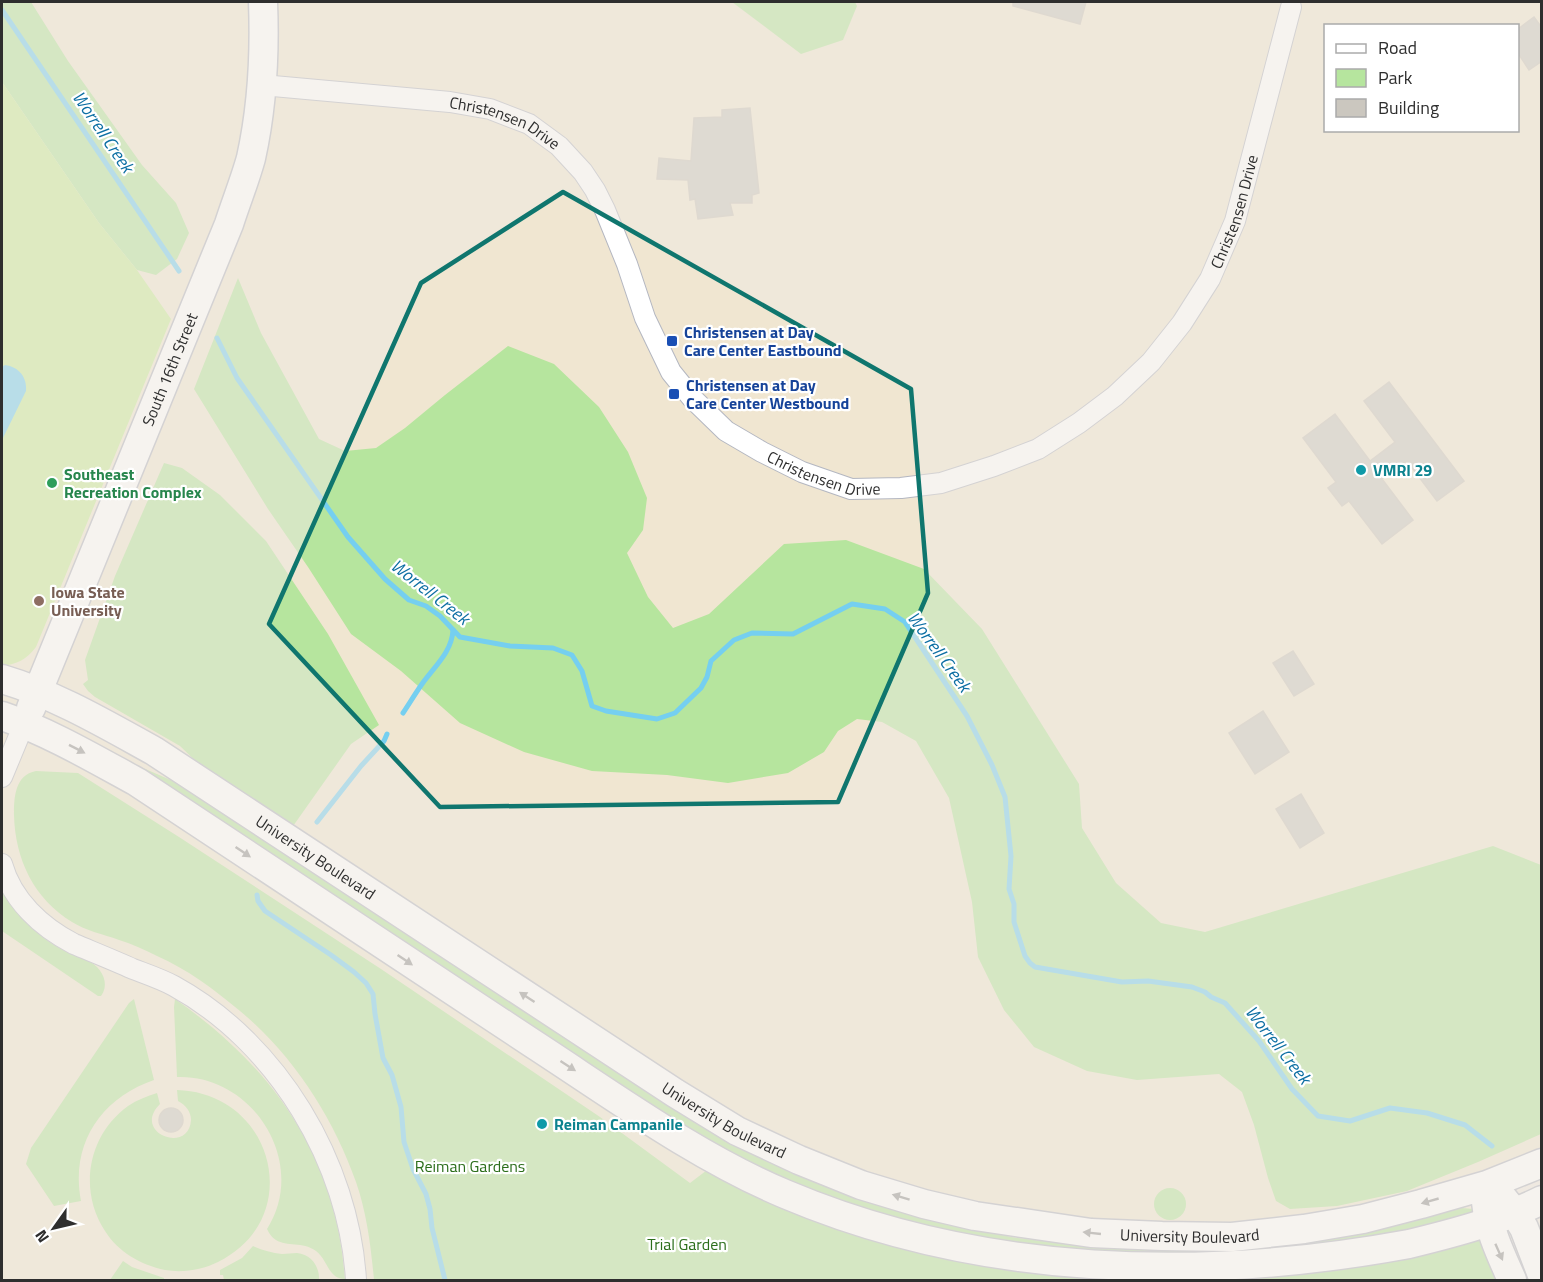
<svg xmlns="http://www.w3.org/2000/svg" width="1543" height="1282" font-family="'Titillium Web',sans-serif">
	<rect width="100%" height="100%" fill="#efe9e1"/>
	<path fill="#f0e6d1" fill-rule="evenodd" d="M2,2H1541L1542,1163L1487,1185L1512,1280H2ZM1326,26H1518V130H1326Z"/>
	<g fill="#b6e59e">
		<path d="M2,2H31L68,61L142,165L176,203L189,233L177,259L156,275L137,270L99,223L2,82Z"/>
		<path d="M732,2H855L857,6L843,40L801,54Z"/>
		<path d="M238,278L261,333L319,439L345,451L376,448L405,428L445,395L508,346L554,364L599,407L628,452L647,498L643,530L627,553L648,597L673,628L709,614L784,544L846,540L924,569L982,629L1079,784L1082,828L1116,883L1161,923L1205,932L1493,846L1541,865V1134L1478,1162L1407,1191L1337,1206L1290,1209L1276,1201L1268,1178L1254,1125L1242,1092L1219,1074L1137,1080L1087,1071L1034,1047L1004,1010L978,957L972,902L949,798L916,741L882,722L857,719L838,731L824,752L788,773L728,783L667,775L592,771L524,752L460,723L401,671L351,634L308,567L268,509L194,389Z"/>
		<path d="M164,463L182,468L220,495L266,541L328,634L379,725L351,744L291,829L212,777L180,746L95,697L88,691L83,684L88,680L85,660L115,576Z"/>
		<path d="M143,768L173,781L202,796L473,976L926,1217L1011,1237L1042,1241L1121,1249L1159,1250L1446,1209L1462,1208L1473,1209L1474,1215L1386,1241L1123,1264L884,1220L727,1155L140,774Z"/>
		<path d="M36,771L78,773L179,837L381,969L600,1117L690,1183L719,1161L847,1218L1163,1273L1489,1222L1512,1280H374C371,1247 367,1214 356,1182C333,1117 293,1055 240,1011C215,990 187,969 157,956C145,950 132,944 119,940C103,934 86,931 72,922C34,899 15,859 14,815C14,797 15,775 36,771Z"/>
		<path d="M2,886C15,913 36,936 63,950C74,955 88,958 97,967C105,975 108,987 101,996H98L2,931Z"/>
		<path d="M134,999L154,1080C101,1098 70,1144 81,1201L54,1206L26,1164L31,1148L129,1003Z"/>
		<path d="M175,999C255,1055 313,1124 336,1220C341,1240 343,1259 345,1279C328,1279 328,1260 316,1251C302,1241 287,1247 276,1240C272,1238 269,1233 267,1229C309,1163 253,1074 177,1077L174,1007Z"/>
		<path d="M177,1090C275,1093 306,1219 218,1262C202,1270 183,1273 165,1270C141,1265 118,1252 105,1231C78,1190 88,1135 128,1106C137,1100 147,1096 157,1093L160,1104C131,1133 189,1155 191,1120C191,1112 186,1105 178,1101Z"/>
		<circle cx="1170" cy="1204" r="16"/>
		<path d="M253,1246C262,1250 272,1253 282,1254C287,1254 292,1253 297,1253C311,1254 320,1267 319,1280H224L223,1275H220V1270L242,1258Z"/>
		<path d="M123,1261L132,1267L164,1278V1280H110Z"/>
	</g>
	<path fill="#c9ec9a" d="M2,82L99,223L137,270L171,319L36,647C26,660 17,664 2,666Z"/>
	<path fill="#75cff0" d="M5,365C19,367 27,377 26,391L2,440V367Z"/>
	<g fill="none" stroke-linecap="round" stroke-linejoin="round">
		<g stroke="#75cff0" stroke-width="5">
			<path d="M2,10L179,271"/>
			<path d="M217,338L237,378L348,537L385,579L409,600L426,606L440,616L460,637L510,646L553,648L572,655L582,671L592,706L606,711L657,719L675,713L701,688L707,677L711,661L734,640L752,633L793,634L852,604L885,609L905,622L967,716L992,765L1005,797L1011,856L1009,889L1014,904V922L1025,956L1030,963L1035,967L1122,982L1148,981L1192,987L1205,992L1211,997L1225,1003L1259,1041L1292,1089L1318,1116L1350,1121L1390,1108L1427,1113L1465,1125L1492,1146"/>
			<path d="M403,713C409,704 415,694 422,684C434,667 452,652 453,630"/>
			<path d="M317,822L361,766L384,741L387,734"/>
			<path d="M257,895L258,901L265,911L331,955L354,972L366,983L373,994L375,1014L383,1058L392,1075L401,1107L404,1142L413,1169L426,1194L430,1209L432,1228L445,1280"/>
		</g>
	</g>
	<g fill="#cbc7bf" stroke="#cbc5ba" stroke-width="1.5">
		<path d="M1013,2H1086L1080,24L1013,6Z"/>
		<path d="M1534,17L1542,28V61L1529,70L1518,53V29Z"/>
		<path d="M750,108L759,193L752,195V203H730L733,215L698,219L695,199L690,200L688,180L657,179L659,158L691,161L694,118L722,117V110Z"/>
		<path d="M1389,382L1464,481L1437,501L1407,461L1382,479L1413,520L1382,544L1349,501L1342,506L1328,488L1336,482L1303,438L1335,414L1370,461L1395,442L1364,401Z"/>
		<path d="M1293,651L1314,684L1294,696L1273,663Z"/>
		<path d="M1263,711L1289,752L1255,774L1229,733Z"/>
		<path d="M1301,794L1324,833L1300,848L1276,809Z"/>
		<circle cx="171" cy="1120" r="12"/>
	</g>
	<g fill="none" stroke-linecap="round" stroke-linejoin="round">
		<defs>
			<g id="street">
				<path id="s1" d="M262,85L450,102L490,109L529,124L559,146L583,172L595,190L605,210L627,264L645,318L671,372L692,398L726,431L762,452L802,472L851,489L901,488L941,483L994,466L1038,449L1079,423L1115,396L1151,362L1182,323L1210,279L1235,221L1291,7"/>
				<path d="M2,777L24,724"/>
				<path d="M2,864C12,900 41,927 74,944C93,952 113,960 133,969C146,974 161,979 174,986C278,1043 349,1163 356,1280"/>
			</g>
			<g id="secondary">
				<path id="s2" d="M2,679C56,695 105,724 154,751L675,1093L737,1131L799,1160L861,1185L924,1204L975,1216L1091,1233L1162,1236L1232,1237L1304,1229L1363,1219L1421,1204L1487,1185L1542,1163"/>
				<path id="s3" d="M31,708L229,224C236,202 245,180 251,158C262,108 265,53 263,2"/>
				<path d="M2,716C49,732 93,758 137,782C269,869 400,957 532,1043C612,1095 697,1157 785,1194C981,1277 1203,1282 1409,1244C1454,1233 1500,1221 1542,1200"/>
				<path d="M1502,1197L1514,1212L1524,1228L1542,1275"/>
				<path d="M1486,1202C1489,1231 1501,1255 1512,1280"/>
			</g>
		</defs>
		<use href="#street" stroke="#b4b7c1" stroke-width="22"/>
		<use href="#secondary" stroke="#b4b7c1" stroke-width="31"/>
		<use href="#street" stroke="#fff" stroke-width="20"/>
		<use href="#secondary" stroke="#fff" stroke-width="28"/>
	</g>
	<defs><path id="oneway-solid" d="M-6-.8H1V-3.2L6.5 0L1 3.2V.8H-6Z" transform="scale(1.5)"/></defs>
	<g fill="#969696">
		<use href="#oneway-solid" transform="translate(77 749) rotate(27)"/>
		<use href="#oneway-solid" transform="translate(243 852) rotate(34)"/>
		<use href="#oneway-solid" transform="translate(405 960) rotate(34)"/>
		<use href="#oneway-solid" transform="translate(527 997) rotate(-147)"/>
		<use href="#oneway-solid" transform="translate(568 1066) rotate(33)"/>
		<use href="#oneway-solid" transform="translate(901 1197) rotate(-163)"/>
		<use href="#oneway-solid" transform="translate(1430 1201) rotate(164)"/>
		<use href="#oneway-solid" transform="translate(1092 1233) rotate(-174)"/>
		<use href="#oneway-solid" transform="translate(1499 1252) rotate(66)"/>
	</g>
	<path d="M0 0H1543V1282H0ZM563,192L911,389L928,593L838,802L440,807L269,624L421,283Z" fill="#efe9e1" fill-opacity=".55" fill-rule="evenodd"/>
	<path fill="none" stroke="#0f766e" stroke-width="4.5" stroke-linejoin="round" d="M563,192L911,389L928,593L838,802L440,807L269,624L421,283Z"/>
	<g fill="#1a4fb4" stroke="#fff" stroke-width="2">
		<rect x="666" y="335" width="12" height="12" rx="3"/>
		<rect x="668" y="388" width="12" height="12" rx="3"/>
	</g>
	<g fill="#0f9aa8" stroke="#fff" stroke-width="2">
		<circle cx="1361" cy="470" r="6"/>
		<circle cx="542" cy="1124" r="6"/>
	</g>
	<circle fill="#2e9e5b" stroke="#fff" stroke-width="2" cx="52" cy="483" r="6"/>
	<circle fill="#8d6e63" stroke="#fff" stroke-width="2" cx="39" cy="601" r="6"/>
	<g text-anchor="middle" stroke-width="4.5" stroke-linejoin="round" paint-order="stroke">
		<g font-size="16" fill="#2e2e2e" stroke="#fff">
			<text dy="6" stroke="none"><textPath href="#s1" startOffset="248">Christensen Drive</textPath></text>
			<text dy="6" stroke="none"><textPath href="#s1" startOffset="1292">Christensen Drive</textPath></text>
			<text dy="6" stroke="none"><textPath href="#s3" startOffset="366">South 16th Street</textPath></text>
			<text dy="6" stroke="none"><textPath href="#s1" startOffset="752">Christensen Drive</textPath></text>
			<text dy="6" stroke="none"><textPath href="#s2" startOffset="362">University Boulevard</textPath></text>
			<text dy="6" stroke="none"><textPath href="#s2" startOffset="848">University Boulevard</textPath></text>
			<text dy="6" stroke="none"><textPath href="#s2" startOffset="1334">University Boulevard</textPath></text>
		</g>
		<g font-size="16" font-weight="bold" fill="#164399" stroke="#fff" text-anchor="start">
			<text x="684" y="338">Christensen at Day<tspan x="684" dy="18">Care Center Eastbound</tspan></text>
			<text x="686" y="391">Christensen at Day<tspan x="686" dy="18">Care Center Westbound</tspan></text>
		</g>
		<g font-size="16" font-weight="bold" fill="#0d838f" stroke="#fff" text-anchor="start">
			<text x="1373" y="476">VMRI 29</text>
			<text x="554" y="1130">Reiman Campanile</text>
		</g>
		<g font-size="16" font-weight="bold" fill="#27864d" stroke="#fff" text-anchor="start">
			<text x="64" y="480">Southeast<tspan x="64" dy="18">Recreation Complex</tspan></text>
		</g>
		<g font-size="16" font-weight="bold" fill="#785e54" stroke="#fff" text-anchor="start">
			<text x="51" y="598">Iowa State<tspan x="51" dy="18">University</tspan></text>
		</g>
		<g font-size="16" fill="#2c6e1b" stroke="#fff">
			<text x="470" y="1172">Reiman Gardens</text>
			<text x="687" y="1250">Trial Garden</text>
		</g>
		<g font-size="18" font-style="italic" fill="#0d6fa3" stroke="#fff">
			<text transform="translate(103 132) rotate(56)" y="6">Worrell Creek</text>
			<text transform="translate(430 592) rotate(38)" y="6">Worrell Creek</text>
			<text transform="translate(939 652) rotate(54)" y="6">Worrell Creek</text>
			<text transform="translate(1278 1045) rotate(52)" y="6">Worrell Creek</text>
		</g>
	</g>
	<rect width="1543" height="1282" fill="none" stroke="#2e2e2e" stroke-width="6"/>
	<rect x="1324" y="24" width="195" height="108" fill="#ffffff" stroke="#ababab" stroke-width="1.5"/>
	<rect x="1336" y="44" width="30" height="9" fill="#ffffff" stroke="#ababab" stroke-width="1.5"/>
	<text x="1378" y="54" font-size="18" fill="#2e2e2e">Road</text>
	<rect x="1336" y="69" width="30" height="18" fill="#b6e59e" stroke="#ababab" stroke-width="1.5"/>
	<text x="1378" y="84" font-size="18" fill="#2e2e2e">Park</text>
	<rect x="1336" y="99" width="30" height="18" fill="#cbc7bf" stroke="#ababab" stroke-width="1.5"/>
	<text x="1378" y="114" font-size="18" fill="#2e2e2e">Building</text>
	<g transform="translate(54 1228) rotate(236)" stroke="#ffffff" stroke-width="4.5" paint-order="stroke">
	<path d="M0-4.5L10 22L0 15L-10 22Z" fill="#2e2e2e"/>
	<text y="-9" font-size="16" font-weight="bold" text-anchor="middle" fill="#2e2e2e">N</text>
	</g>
</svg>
